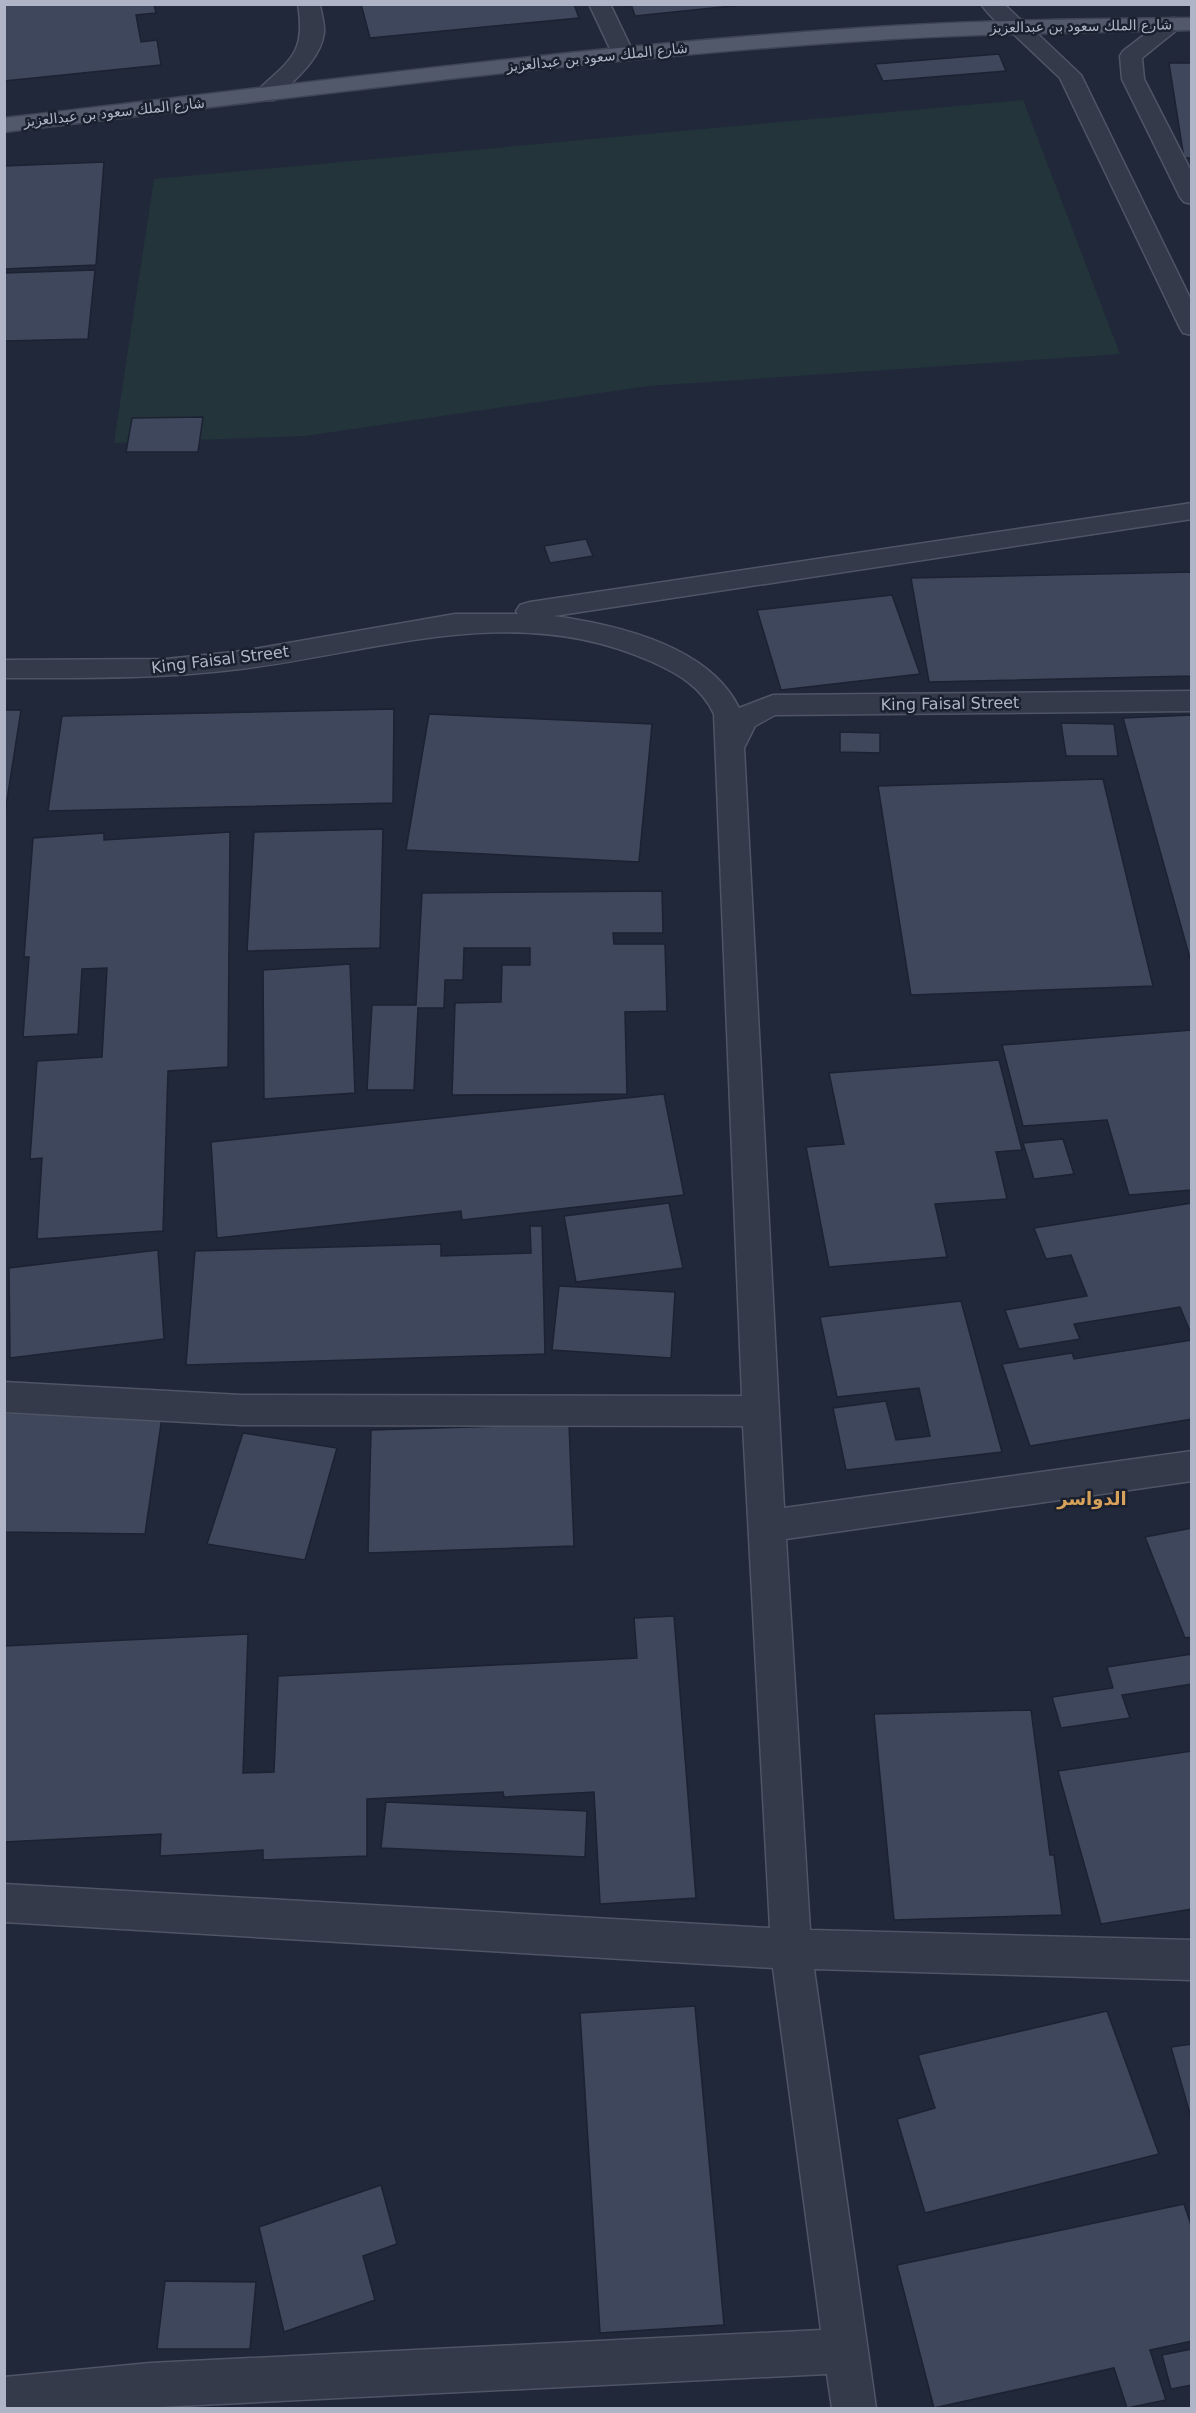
<svg xmlns="http://www.w3.org/2000/svg" width="1196" height="2413" font-family="'DejaVu Sans',Vazirmatn,sans-serif">
	<rect width="100%" height="100%" fill="#21283a"/>
	<path fill="#23353b" d="M1023,100L1120,354L648,386L305,436L114,443L154,179Z"/>
	<g fill="#3f475c" stroke="#1c2231" stroke-width="1.5">
		<path d="M4,4H154L156,13L136,15L141,42L157,40L161,65L4,81Z"/>
		<path d="M361,4H574L579,18L370,38Z"/>
		<path d="M631,4H751L635,16Z"/>
		<path d="M999,54L1006,71L883,81L875,64Z"/>
		<path d="M1169,63H1192V158H1184Z"/>
		<path d="M104,162L96,265L4,269V166Z"/>
		<path d="M95,270L88,339L4,341V273Z"/>
		<path d="M203,417L198,452H126L132,418Z"/>
		<path d="M586,539L593,556L550,563L544,546Z"/>
		<path d="M1192,572V676L929,682L911,578Z"/>
		<path d="M892,595L920,674L781,690L757,610Z"/>
		<path d="M394,709L393,803L48,811L62,716Z"/>
		<path d="M4,710H21L4,819Z"/>
		<path d="M429,714L652,724L639,862L406,850Z"/>
		<path d="M1192,715V962H1191L1123,718Z"/>
		<path d="M1061,723L1114,724L1118,756H1066Z"/>
		<path d="M840,732L880,733V753L840,752Z"/>
		<path d="M1103,779L1153,986L911,995L878,786Z"/>
		<path d="M383,829L380,948L247,951L254,832Z"/>
		<path d="M230,832L228,1067L168,1071L163,1231L37,1239L42,1158L30,1159L37,1061L102,1057L107,968L82,969L78,1034L23,1037L29,957H24L33,838L104,833V840Z"/>
		<path d="M662,891L663,933H613L614,944H665L667,1011L625,1012L627,1094L452,1095L455,1003L501,1002L502,965H530V948H464L463,980H445L444,1008H418L414,1090H367L372,1005H416L422,893Z"/>
		<path d="M350,964L355,1093L264,1099L263,970Z"/>
		<path d="M1192,1030V1190L1129,1195L1107,1120L1023,1126L1002,1045Z"/>
		<path d="M999,1060L1022,1150L996,1152L1007,1199L935,1204L947,1257L829,1267L806,1147L844,1144L829,1073Z"/>
		<path d="M664,1094L684,1195L462,1220L461,1211L217,1238L211,1142Z"/>
		<path d="M1063,1139L1074,1174L1034,1179L1023,1143Z"/>
		<path d="M669,1203L683,1268L576,1282L564,1216Z"/>
		<path d="M1192,1203V1336L1180,1307L1074,1324L1080,1339L1019,1349L1005,1310L1087,1296L1071,1255L1046,1259L1034,1228Z"/>
		<path d="M530,1226H542L545,1354L186,1365L195,1251L441,1244V1256L531,1253Z"/>
		<path d="M158,1250L164,1339L10,1358L9,1268Z"/>
		<path d="M559,1286L675,1292L671,1358L552,1350Z"/>
		<path d="M961,1301L1002,1452L846,1470L833,1408L886,1401L896,1440L930,1436L919,1388L837,1397L820,1317Z"/>
		<path d="M1192,1340V1419L1030,1446L1002,1364L1072,1353L1074,1359Z"/>
		<path d="M4,1413L162,1417L145,1534L4,1532Z"/>
		<path d="M569,1424L574,1546L368,1553L371,1430Z"/>
		<path d="M243,1433L337,1448L305,1560L207,1544Z"/>
		<path d="M1192,1528V1637L1185,1638L1145,1537Z"/>
		<path d="M674,1616L696,1898L600,1904L594,1792L504,1797L503,1792L367,1799V1856L263,1860V1850L160,1856L161,1834L4,1842V1646L248,1634L243,1773L274,1772L278,1676L637,1658L634,1618Z"/>
		<path d="M1192,1654V1684L1122,1695L1130,1718L1061,1728L1052,1697L1113,1688L1107,1667Z"/>
		<path d="M1031,1710L1050,1855H1054L1062,1915L894,1920L874,1714Z"/>
		<path d="M1192,1751V1909L1101,1924L1058,1771Z"/>
		<path d="M386,1802L587,1811L585,1857L381,1848Z"/>
		<path d="M695,2006L724,2325L600,2333L580,2013Z"/>
		<path d="M1107,2011L1159,2154L925,2213L897,2119L935,2108L918,2055Z"/>
		<path d="M1192,2044V2121L1171,2047Z"/>
		<path d="M381,2185L397,2244L363,2256L375,2300L284,2332L259,2227Z"/>
		<path d="M1184,2204L1192,2228V2341L1150,2350L1166,2400L1127,2408L1114,2368L934,2408L897,2265Z"/>
		<path d="M165,2281L256,2282L250,2349H157Z"/>
		<path d="M1192,2349V2385L1171,2389L1162,2355Z"/>
	</g>
	<g fill="none" stroke-linecap="round" stroke-linejoin="round">
		<defs>
			<g id="minor">
				<path d="M589,4H610L633,52L630,57H614Z"/>
				<path d="M1173,18L1181,19L1184,24L1142,58L1144,79L1192,173V204L1184,202L1180,197L1122,79L1120,56L1123,51L1165,19Z"/>
				<path d="M1015,19L1023,20L1081,75L1192,302V335L1183,333L1180,328L1060,78L1004,25L1007,20Z"/>
				<path d="M1192,503V519L554,616C618,625 709,646 739,708L773,695L1192,691V711L775,715L755,726L744,748L784,1508L1192,1451V1481L786,1539L810,1930L1192,1940V1980L814,1969L876,2408H832L827,2374L137,2408H4V2377L150,2363L821,2330L773,1968L4,1922V1884L770,1928L743,1426L241,1425L4,1412V1382L241,1395L742,1396L714,714C701,686 677,673 650,661C514,600 378,652 240,669C162,679 83,678 4,678V660L166,659L242,651L455,614H518L516,611L520,605L530,602Z"/>
			</g>
			<g id="tertiary">
				<path d="M298,4H320C321,14 325,23 324,33C320,61 293,81 274,100H258L255,95L258,90C291,59 306,53 298,4Z"/>
				<path d="M981,4H1004L1026,25L1023,30C1006,34 990,17 981,4Z"/>
			</g>
			<path id="primary" d="M1192,18V30C1092,32 992,33 892,39C595,57 300,97 4,132V118C300,84 595,44 892,26C992,20 1092,19 1192,18Z"/>
		</defs>
		<use href="#minor" stroke="#4f5565" stroke-width="3"/>
		<use href="#tertiary" stroke="#4f5565" stroke-width="3"/>
		<use href="#primary" stroke="#3e4453" stroke-width="3"/>
		<use href="#minor" fill="#343a4a" fill-rule="evenodd"/>
		<use href="#tertiary" fill="#343a4a" fill-rule="evenodd"/>
		<use href="#primary" fill="#52596a" fill-rule="evenodd"/>
	</g>
	<g text-anchor="middle" stroke-width="5" stroke-linejoin="round" paint-order="stroke">
		<g font-size="14" fill="#afb5c6" stroke="#1a202e">
			<text transform="translate(1081 26) rotate(-1)" y="5">شارع الملك سعود بن عبدالعزيز</text>
			<text transform="translate(597 57) rotate(-6)" y="5">شارع الملك سعود بن عبدالعزيز</text>
			<text transform="translate(114 112) rotate(-6)" y="5">شارع الملك سعود بن عبدالعزيز</text>
		</g>
		<g font-size="16" fill="#afb5c6" stroke="#1a202e">
			<text transform="translate(220 659) rotate(-7)" y="6">King Faisal Street</text>
			<text transform="translate(950 703) rotate(-1)" y="6">King Faisal Street</text>
		</g>
		<g font-size="18" font-weight="bold" fill="#d6a15a" stroke="#1a202e">
			<text x="1092" y="1505">الدواسر</text>
		</g>
	</g>
	<rect width="1196" height="2413" fill="none" stroke="#afb5c6" stroke-width="12"/>
</svg>
